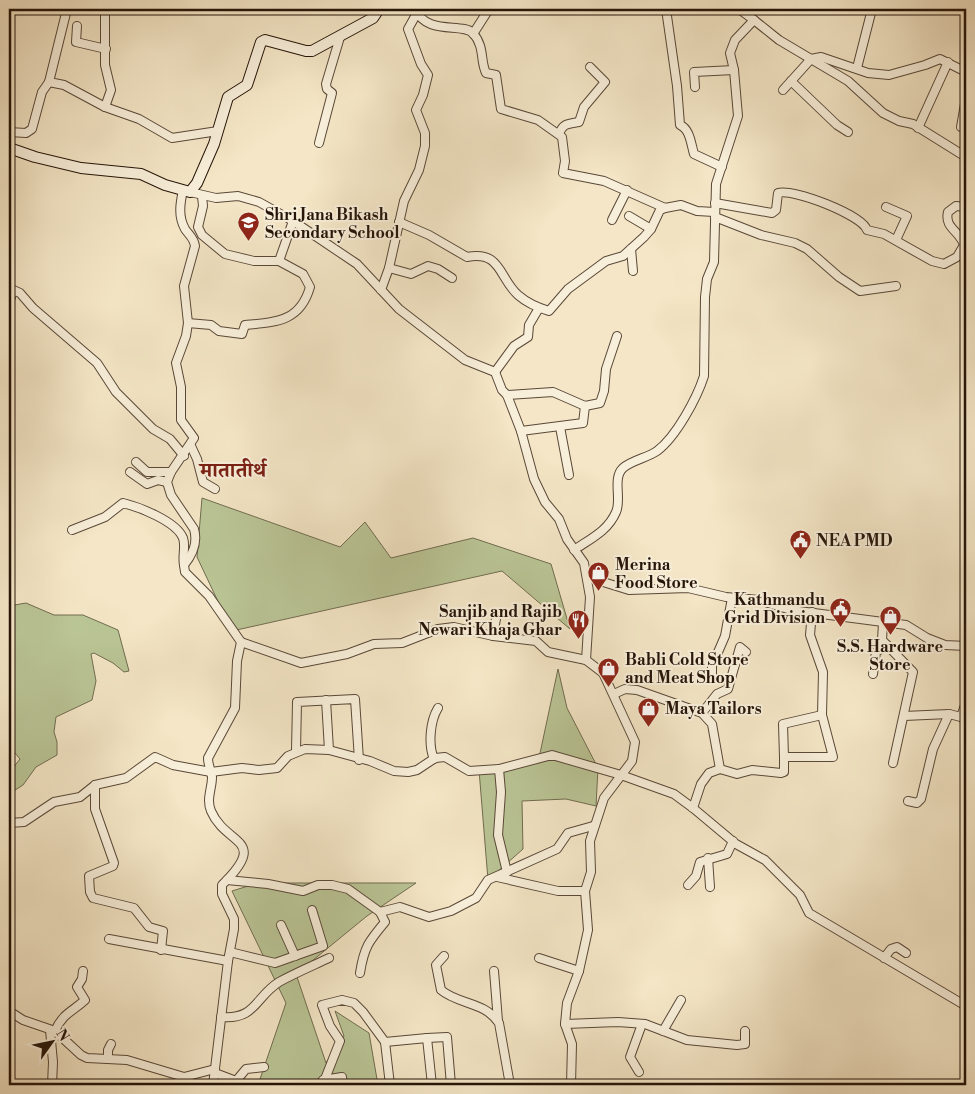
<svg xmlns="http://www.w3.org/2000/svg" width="975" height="1094" font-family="'Libre Bodoni','Noto Serif Devanagari',serif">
	<rect width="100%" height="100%" fill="#f4e6c6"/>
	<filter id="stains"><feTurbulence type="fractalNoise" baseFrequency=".004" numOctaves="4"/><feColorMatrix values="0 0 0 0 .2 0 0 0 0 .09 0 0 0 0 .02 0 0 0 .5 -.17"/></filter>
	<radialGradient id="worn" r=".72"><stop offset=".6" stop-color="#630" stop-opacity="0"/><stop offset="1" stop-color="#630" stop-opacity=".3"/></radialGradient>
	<g fill="#bac596" stroke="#706c50">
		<path d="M202,498L340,547L365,522L391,558L473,538L551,564L570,629L502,571L232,631L197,557Z"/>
		<path d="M26,603L54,615H83L118,630L129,671L124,672L113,663L94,653L91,654L96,681L92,700L56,717L54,732L57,742V755L36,767L23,785L9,794V773L20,759L15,753L9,755V606Z"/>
		<path d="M558,669L567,708L598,768L596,806L566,799L522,801L523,849L488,880L479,770L539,758Z"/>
		<path d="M258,883H416L367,916L296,974L326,1063L344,1036L335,1011L369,1033L378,1085H258L286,1003L232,891Z"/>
	</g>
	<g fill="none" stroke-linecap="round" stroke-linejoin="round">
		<defs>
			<g id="street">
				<path d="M67,9L49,82L64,85L105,107L139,119L172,138L218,131"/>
				<path d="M415,9C427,36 462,22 473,33C485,47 480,61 486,73L496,75L501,109L538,120L562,137L565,161L563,173L604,181L665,208L681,205L697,211L714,212"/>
				<path d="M648,9V10"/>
				<path d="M666,9L677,86L680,125C690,129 691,144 694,154L722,167"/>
				<path d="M754,20L779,40L848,81L883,113L899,121L913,124L966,157"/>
				<path d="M77,26L76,42L106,49"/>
				<path d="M473,34L489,9"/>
				<path d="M857,68L872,9"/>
				<path d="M791,81L837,125L848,132"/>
				<path d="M695,87L694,72L734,70"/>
				<path d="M783,90L811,59L821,57L868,73L889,75L925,65L940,59L966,72"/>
				<path d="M105,107L111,90L105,65V9"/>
				<path d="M961,127L966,98"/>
				<path d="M918,128L948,62"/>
				<path d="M9,132L26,133L32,129L42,92L49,82"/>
				<path d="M559,134C563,123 568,124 579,122L584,107L605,82L590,67"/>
				<path d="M319,143L331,97L332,93L327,89L326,84L340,37"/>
				<path d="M183,190C180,204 178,216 185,229C189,235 194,238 195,246L184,286L188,323L186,336L176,363L181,387V420L194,438L171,472L167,482L171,495L194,529C198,543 193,554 184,565L185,572L209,596L241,642L237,661L235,708L208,758C208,765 211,770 212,777C212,789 206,799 211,811C226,846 270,838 222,885V894L234,919V929L228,961L213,1085"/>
				<path d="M190,192L216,198L238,196L259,202L293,221L357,264L399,309L465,360L495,372L502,390L507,395L521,431L534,479L545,502L559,519L567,539L584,563L590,597L586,660"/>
				<path d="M202,196L203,206L198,227L202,235L225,254L254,261H279"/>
				<path d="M715,203L772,213L776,210L778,193C793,188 862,215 867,230L884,234L932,261L944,264L957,257L964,245C960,231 944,228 948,212L956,206L966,207"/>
				<path d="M886,207L907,216L896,240"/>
				<path d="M629,216L651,229"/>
				<path d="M715,217L761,235L795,243L807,249L839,277L860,291L896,286"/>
				<path d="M612,220L627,190"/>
				<path d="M399,222L429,235L467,257C501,250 499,278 518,295C526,302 539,308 549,311L568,289L606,261L623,256L644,237L651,229L660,210L665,208"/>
				<path d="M631,249L633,271"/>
				<path d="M389,268L411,274L428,266L438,269L452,278"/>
				<path d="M9,288L20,293L33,308L97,363L116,392L153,429L170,439L184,456"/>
				<path d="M381,290L389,268L404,201L419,170L425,146V133L416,110L423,95L428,75L421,64L408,29L417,13"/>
				<path d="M9,303L13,291"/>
				<path d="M188,323L211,325L219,331L242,334L245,325C276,322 300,322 310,287L303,274L279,261L293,221"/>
				<path d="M495,372L514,346L528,337L529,325L539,308"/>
				<path d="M507,395L553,392L585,406L600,403L604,391L606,369L617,336"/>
				<path d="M560,427L569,475"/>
				<path d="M521,431L583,423L585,406"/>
				<path d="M191,446L197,459L203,482L215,489"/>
				<path d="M136,462L147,472H171"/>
				<path d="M130,472L147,484L158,480L167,482"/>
				<path d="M72,530L105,517L123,503C139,507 176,521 183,538C186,546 182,556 184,565"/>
				<path d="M574,550C590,539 608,531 616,512C622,500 612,478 623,468C632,460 647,458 657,451C676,437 697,398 704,376L705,297L707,279L714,262L716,184L738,116L734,70L730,53L735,40L754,20L739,9"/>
				<path d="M587,577L629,590L688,588L726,597L759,600L791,610L906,625L927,638L945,645L966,646"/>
				<path d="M883,623L882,640L913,672L893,763"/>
				<path d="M493,636L497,613"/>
				<path d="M241,642L301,663L347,654L374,644L402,643L438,629L454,627L493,636L536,641L548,652L586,660L603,673L635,742L632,761L604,798L590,841L591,872L585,891L588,930L579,971L567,1003L565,1024L572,1044L571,1085"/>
				<path d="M873,674L876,652L887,645"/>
				<path d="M712,677V666L725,636L732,598"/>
				<path d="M614,694L625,689L637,690L702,713L712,724L720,769"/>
				<path d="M326,700L329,750"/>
				<path d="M966,702L961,717L966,719"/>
				<path d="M702,713L717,694L728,689L740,647L746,652"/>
				<path d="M904,716L949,714L961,717"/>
				<path d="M296,751L297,702L355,699L359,760"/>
				<path d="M784,757L783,724L822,715"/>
				<path d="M434,759C428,745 430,721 438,708"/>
				<path d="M499,769L501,792L498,835L507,872"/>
				<path d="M95,785V809L114,863L113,866L89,876L90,892L93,898L134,908L149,927L163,931L161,950"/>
				<path d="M908,801L917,803L921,799L933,749L949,714"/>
				<path d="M693,808L701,784L709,773L720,769L737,774L752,770L781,773L784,772V757H833L822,715L823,672L810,635L812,612"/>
				<path d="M9,823L24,822L54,802L80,797L95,785L126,778L155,757L173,765L211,772L242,768L259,770L277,768L288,756L305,749L329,750L370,761L394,771L408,772L417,770L435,758L445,757L469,771L499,769L552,755L621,775L674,794L693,808L736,844L765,860L800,895L809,913L966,1006"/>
				<path d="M708,858L710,887"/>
				<path d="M497,877L558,891H585"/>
				<path d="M227,880L268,884L303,891L318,885H332L348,889L380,912L385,922C369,941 364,947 360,973"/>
				<path d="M688,885L696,876L700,862L727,854L733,841"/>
				<path d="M380,912L400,907L429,917L451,911L476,898L488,880L557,849L568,833L593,826"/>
				<path d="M281,925L295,956"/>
				<path d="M109,939L228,961"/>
				<path d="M230,952L275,963L323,946L312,910"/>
				<path d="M444,956L436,965L441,990C459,1005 484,1001 499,1023L510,1085"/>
				<path d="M539,958L579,971"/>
				<path d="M884,958L891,949L897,947L906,953"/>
				<path d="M494,971L498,1021"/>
				<path d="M9,1011L23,1020L55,1031L81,1055L87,1058L127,1060L184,1077L191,1085"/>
				<path d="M221,1017C256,1020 255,997 279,982C295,973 312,966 329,958"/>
				<path d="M565,1024L618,1022L645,1024L687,1040L737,1045L745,1044V1031"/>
				<path d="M50,1030L53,1062L52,1085"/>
				<path d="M55,1031C63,1013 72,1012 85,1000L77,987L82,979L83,971"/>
				<path d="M663,1031L681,1000"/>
				<path d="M427,1038L447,1037L451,1085"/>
				<path d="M385,1042L427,1038L432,1085"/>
				<path d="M108,1059V1050L111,1044"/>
				<path d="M639,1072L630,1057L642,1024"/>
				<path d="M215,1073L236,1081L246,1069L264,1067"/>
				<path d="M184,1077L215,1069"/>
				<path d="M323,1080L342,1077L343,1085"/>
				<path d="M318,1085L325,1079L340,1041L330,1026L322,1005L342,1000L354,1003L363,1012L385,1042L390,1085"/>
			</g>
			<path id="secondary" d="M9,148L35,157L81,168L141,174L165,185L190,192L197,183L214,144L228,97L247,85L261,42L265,40L306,51H312L373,18L379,9"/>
		</defs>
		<use href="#street" stroke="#594838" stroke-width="10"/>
		<use href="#secondary" stroke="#251409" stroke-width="12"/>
		<use href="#street" stroke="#f8efda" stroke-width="8"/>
		<use href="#secondary" stroke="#f8efda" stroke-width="10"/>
	</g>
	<defs>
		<symbol id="school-pin" viewBox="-11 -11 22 30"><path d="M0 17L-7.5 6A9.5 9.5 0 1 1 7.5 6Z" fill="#8f2418" stroke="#f8efda"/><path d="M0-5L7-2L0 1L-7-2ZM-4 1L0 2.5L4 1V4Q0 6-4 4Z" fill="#fff"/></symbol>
		<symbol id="civic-pin" viewBox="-11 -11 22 30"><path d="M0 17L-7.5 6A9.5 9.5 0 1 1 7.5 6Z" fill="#8f2418" stroke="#f8efda"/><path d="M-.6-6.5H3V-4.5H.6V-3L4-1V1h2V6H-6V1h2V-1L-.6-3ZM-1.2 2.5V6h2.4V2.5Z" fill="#fff"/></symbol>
		<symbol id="shop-pin" viewBox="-11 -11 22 30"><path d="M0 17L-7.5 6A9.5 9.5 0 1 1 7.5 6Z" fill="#8f2418" stroke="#f8efda"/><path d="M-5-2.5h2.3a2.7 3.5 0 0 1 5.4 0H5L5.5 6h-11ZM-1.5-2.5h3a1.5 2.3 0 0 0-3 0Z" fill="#fff"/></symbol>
		<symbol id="restaurant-pin" viewBox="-11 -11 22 30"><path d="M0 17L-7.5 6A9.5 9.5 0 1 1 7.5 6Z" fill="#8f2418" stroke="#f8efda"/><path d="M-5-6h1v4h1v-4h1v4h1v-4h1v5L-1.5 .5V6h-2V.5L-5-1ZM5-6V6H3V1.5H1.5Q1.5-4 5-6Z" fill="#fff"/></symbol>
	</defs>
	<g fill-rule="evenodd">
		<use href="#school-pin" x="236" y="210" width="25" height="34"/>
		<use href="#civic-pin" x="788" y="528" width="25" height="34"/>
		<use href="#shop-pin" x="586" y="560" width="25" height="34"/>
		<use href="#civic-pin" x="828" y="596" width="25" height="34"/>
		<use href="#shop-pin" x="878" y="604" width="25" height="34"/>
		<use href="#restaurant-pin" x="566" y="608" width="25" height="34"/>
		<use href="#shop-pin" x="596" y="656" width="25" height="34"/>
		<use href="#shop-pin" x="636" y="696" width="25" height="34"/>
	</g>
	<g text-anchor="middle" stroke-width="4" stroke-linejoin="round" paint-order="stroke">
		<g font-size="16" font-weight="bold" fill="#251409" stroke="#f8efda" text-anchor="start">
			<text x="265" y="220">Shri Jana Bikash<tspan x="265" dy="18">Secondary School</tspan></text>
			<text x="816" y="546">NEA PMD</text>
			<text x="615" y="570">Merina<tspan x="615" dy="18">Food Store</tspan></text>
			<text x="825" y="605" text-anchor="end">Kathmandu<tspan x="825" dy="18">Grid Division</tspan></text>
			<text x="562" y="617" text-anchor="end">Sanjib and Rajib<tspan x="562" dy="18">Newari Khaja Ghar</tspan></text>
			<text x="890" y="652" text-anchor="middle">S.S. Hardware<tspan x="890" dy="18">Store</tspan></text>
			<text x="625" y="665">Babli Cold Store<tspan x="625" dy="18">and Meat Shop</tspan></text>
			<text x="665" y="714">Maya Tailors</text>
		</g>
		<g font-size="21" font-weight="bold" fill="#7a1f14" stroke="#f8efda">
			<text x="233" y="477">मातातीर्थ</text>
		</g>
	</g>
	<rect width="975" height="1094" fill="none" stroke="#f4e6c6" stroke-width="30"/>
	<rect x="10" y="10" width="955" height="1074" fill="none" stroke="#251409" stroke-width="2.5"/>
	<rect x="15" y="15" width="945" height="1064" fill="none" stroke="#251409"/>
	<g transform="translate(52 1042) rotate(57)" stroke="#f8efda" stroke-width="4" paint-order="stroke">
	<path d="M0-4L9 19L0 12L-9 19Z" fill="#251409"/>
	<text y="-8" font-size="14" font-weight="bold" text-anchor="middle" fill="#251409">N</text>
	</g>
	<rect width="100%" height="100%" filter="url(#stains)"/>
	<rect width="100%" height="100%" fill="url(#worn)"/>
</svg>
